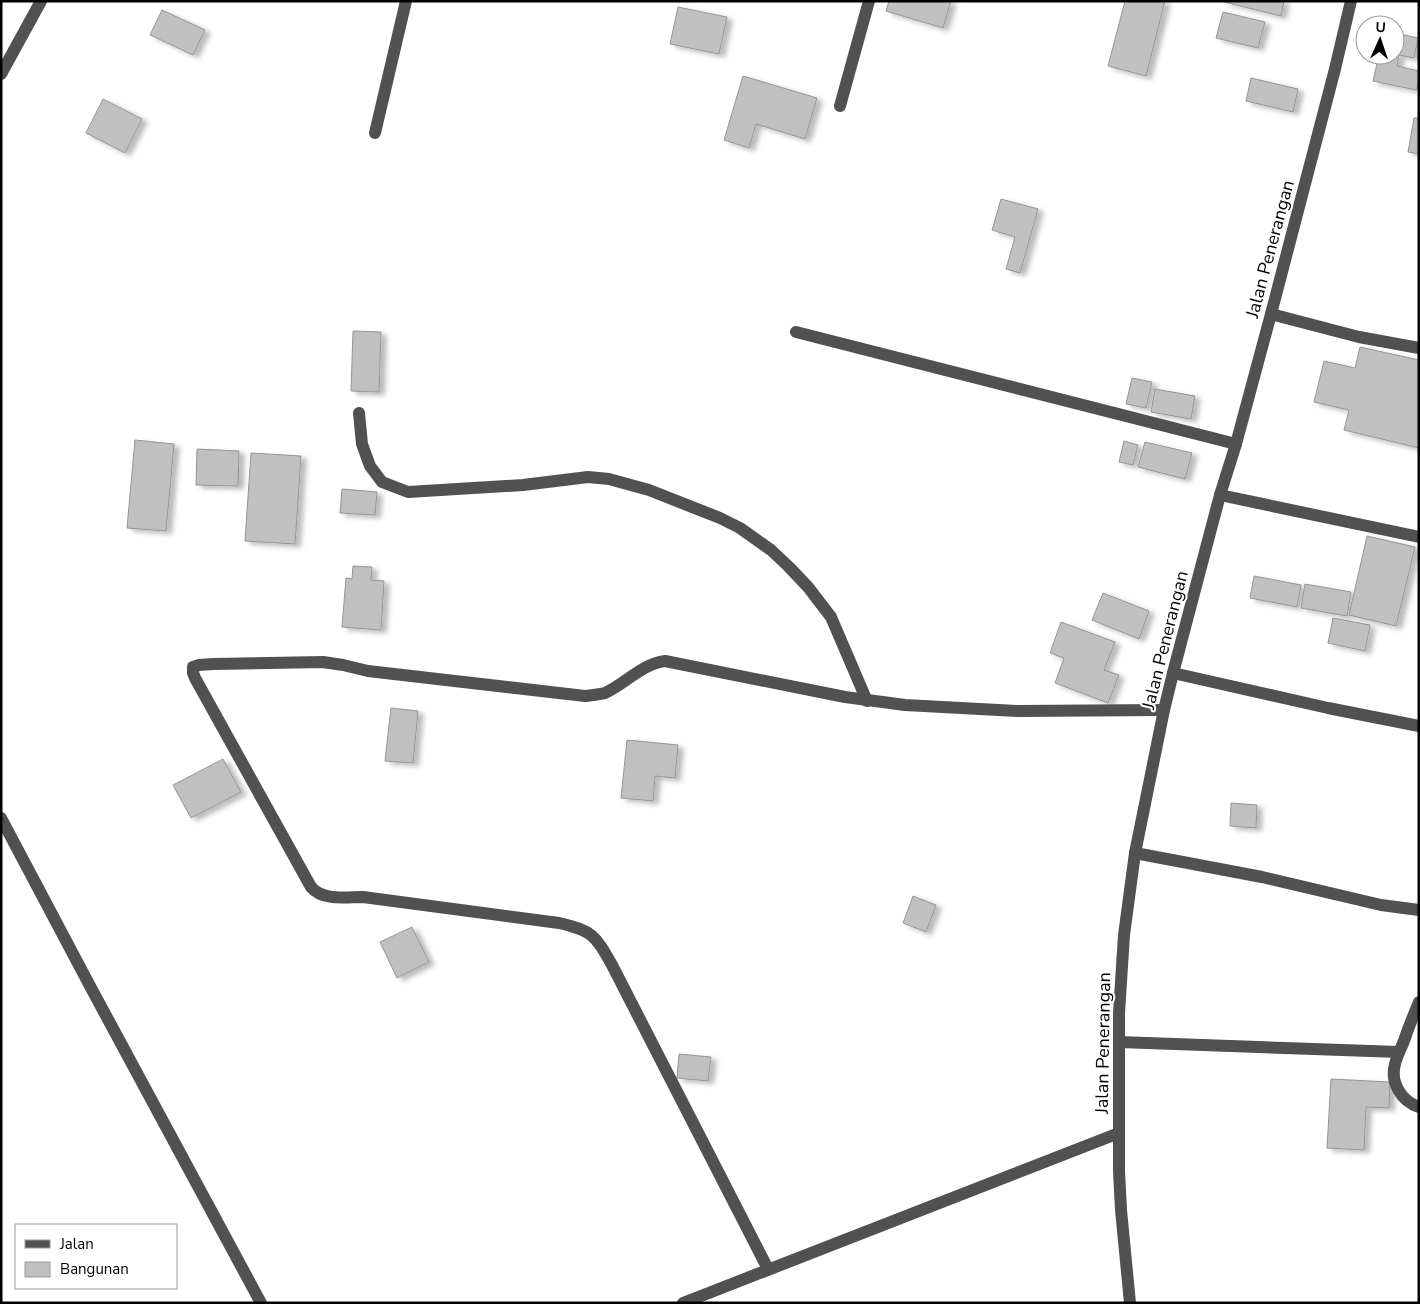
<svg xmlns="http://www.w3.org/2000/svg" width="1420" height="1304" font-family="'Nunito Sans',sans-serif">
	<defs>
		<filter id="shadow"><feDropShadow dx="5.5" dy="3" stdDeviation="2.5" flood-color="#0004"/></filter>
	</defs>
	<rect width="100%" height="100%" fill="#fff"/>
	<g fill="#c0c0c0" stroke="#959595" filter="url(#shadow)">
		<path d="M889,1H951L943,28L886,11Z"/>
		<path d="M1125,1H1165L1146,76L1108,66Z"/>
		<path d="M1220,1H1284L1281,16Z"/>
		<path d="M678,7L727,17L719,54L670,44Z"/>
		<path d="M162,10L205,30L193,55L150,35Z"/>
		<path d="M1223,12L1265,22L1258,48L1216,38Z"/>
		<path d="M1395,33L1418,38L1414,58L1399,55L1397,66L1419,71V80L1416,90L1373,81L1379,55H1395Z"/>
		<path d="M743,76L817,98L805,139L756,124L749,148L724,140Z"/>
		<path d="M1251,78L1298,89L1293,112L1246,101Z"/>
		<path d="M103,99L142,119L125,153L86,133Z"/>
		<path d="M1414,118H1419V154L1408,152Z"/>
		<path d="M1001,199L1038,209L1020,273L1006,269L1015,237L992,230Z"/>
		<path d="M353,331L381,332L379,392L351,391Z"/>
		<path d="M1360,347L1419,360V448L1344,430L1349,410L1314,402L1324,361L1355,368Z"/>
		<path d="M1132,378L1152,382L1146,408L1126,404Z"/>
		<path d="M1155,389L1195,396L1191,419L1151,412Z"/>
		<path d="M135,440L174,444L166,531L127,528Z"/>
		<path d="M1124,441L1138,445L1133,465L1119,462Z"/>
		<path d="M1145,442L1192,453L1185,479L1138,467Z"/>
		<path d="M197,449L239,451L238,486L196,485Z"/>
		<path d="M251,453L301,456L295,544L245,541Z"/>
		<path d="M342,489L377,492L375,515L340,513Z"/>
		<path d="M1367,536L1415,547L1396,626L1349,615Z"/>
		<path d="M353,566L372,567L371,580L384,581L381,630L342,627L346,578L352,579Z"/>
		<path d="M1254,576L1301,585L1297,607L1250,598Z"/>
		<path d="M1305,584L1351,592L1347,616L1301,608Z"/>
		<path d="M1103,593L1149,611L1139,639L1092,620Z"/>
		<path d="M1333,618L1370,625L1365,651L1328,643Z"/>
		<path d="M1061,622L1115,642L1104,670L1119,675L1108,703L1055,683L1064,658L1050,653Z"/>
		<path d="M391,708L418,711L413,763L385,761Z"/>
		<path d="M627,740L678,745L675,778L655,776L653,801L621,798Z"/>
		<path d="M223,759L241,792L191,818L173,785Z"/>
		<path d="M1231,803L1257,805L1256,828L1230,826Z"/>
		<path d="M913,896L936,905L926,932L903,923Z"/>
		<path d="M412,927L429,962L397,978L380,942Z"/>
		<path d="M679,1054L711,1057L708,1081L677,1078Z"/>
		<path d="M1331,1079L1390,1082L1389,1108L1366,1107L1364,1150L1327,1148Z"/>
	</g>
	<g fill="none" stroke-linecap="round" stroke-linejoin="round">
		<g stroke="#515151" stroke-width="12">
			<path d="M1,74L41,1"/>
			<path d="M840,106L869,1"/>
			<path d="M375,133L406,1"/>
			<path d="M1271,314L1359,337L1419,348"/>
			<path d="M796,332L1236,444"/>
			<path d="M359,413L362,444L370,466L382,482L408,492L523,485L588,477L609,479L649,490L720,518L740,528L771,550L789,567L808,587L831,617L867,701"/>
			<path d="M1220,495L1419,537"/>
			<path d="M1173,673L1328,708L1419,726"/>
			<path d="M1,818L90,986L261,1303"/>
			<path d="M1135,853L1262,877L1381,905L1419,910"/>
			<path d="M1419,1002C1414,1014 1409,1026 1405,1038C1402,1047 1397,1055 1395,1064C1390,1082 1401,1101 1419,1107"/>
			<path d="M1119,1042L1399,1052"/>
			<path d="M768,1269L612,965C595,935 593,931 559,923L363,897C345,897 323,901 311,887L195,678L193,673V667L199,665L213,664L323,662L343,665L368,671L585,696C592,695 598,695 605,693C625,684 642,664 665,661L845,697L905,705L1017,711L1164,710"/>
			<path d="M683,1303L1119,1133"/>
			<path d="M1130,1303L1121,1210L1119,1171V1013L1124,935L1135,853L1164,710L1173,673L1220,495L1236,444L1271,314L1335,69L1351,1"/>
		</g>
	</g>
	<g text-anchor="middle" stroke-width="4" stroke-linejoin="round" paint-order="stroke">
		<g font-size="18" fill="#000" stroke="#fff">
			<text transform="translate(1270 249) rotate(-75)" y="6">Jalan Penerangan</text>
			<text transform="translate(1165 640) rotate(-76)" y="6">Jalan Penerangan</text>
			<text transform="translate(1103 1043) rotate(-89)" y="6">Jalan Penerangan</text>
		</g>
	</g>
	<rect width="1420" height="1304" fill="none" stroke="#000000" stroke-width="5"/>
	<rect x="15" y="1224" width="162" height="65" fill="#ffffff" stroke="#999999"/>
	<rect x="25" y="1240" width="25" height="8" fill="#515151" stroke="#999999"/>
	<text x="60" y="1249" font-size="15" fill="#000000">Jalan</text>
	<rect x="25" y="1262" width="25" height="15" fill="#c0c0c0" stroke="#999999"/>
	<text x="60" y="1274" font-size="15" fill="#000000">Bangunan</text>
	<g transform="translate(1380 40) rotate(3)"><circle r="24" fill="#ffffff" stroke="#999999"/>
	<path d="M0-4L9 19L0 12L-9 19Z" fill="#000000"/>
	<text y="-8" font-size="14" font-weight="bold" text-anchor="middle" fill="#000000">U</text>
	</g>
</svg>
